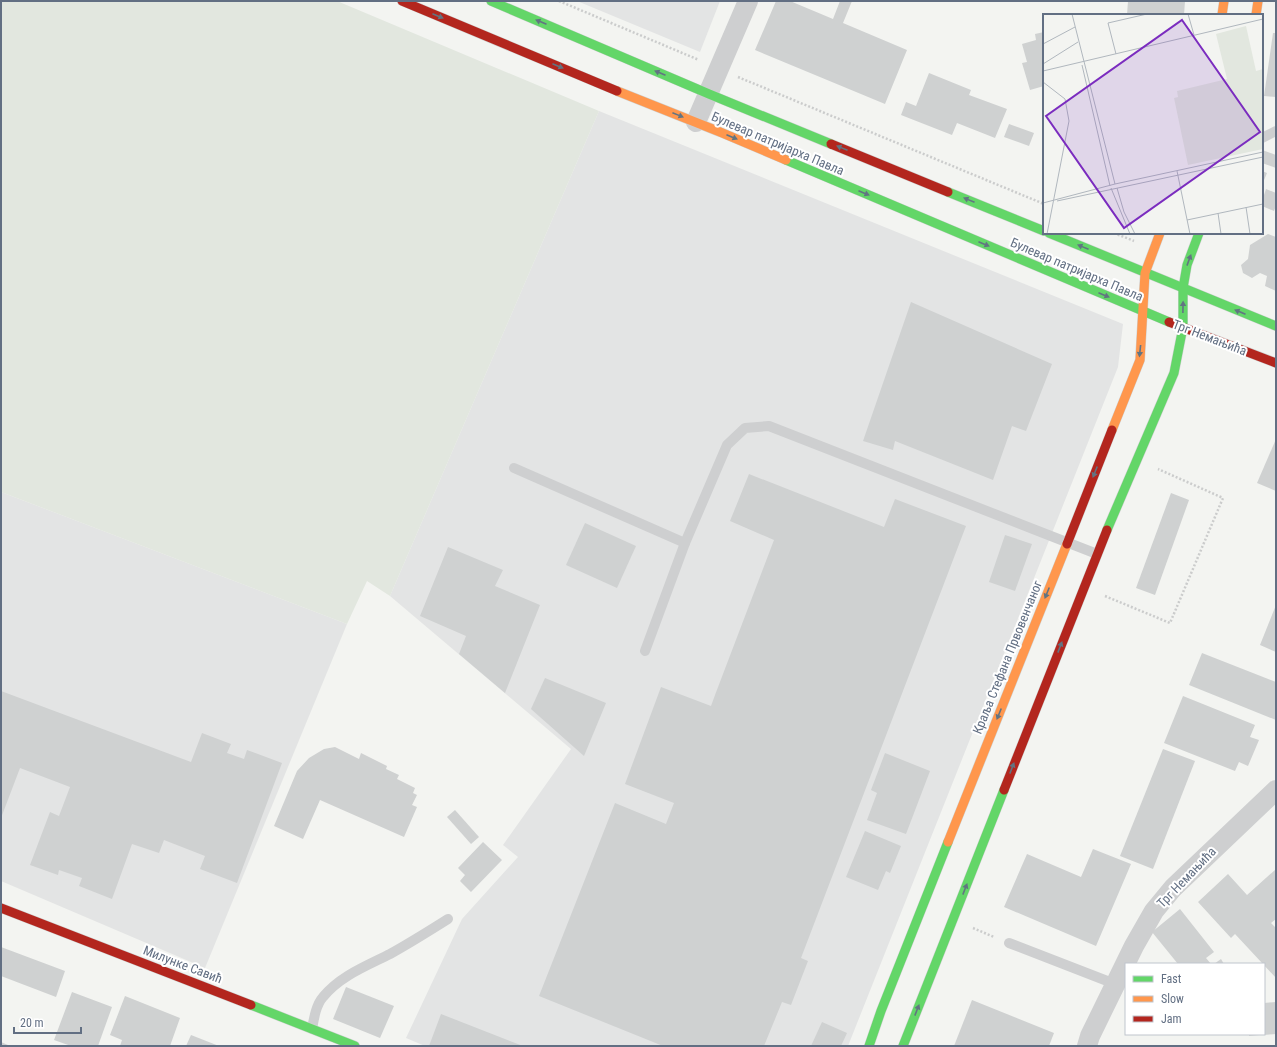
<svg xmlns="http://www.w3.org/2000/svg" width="1277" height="1047" font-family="'Roboto Condensed',sans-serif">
	<rect width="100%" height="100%" fill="#f3f4f1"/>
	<g fill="#e3e4e4">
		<path d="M577,1H720L700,52Z"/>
		<path d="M599,111L1123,324L1118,367L848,1046H425L406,1038L462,919L518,857L503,845L571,749L390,596Z"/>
		<path d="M1,492L347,624L205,968L1,881Z"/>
	</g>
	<path fill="#e2e7df" d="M1,1H337L599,111L390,596L367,581L347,624L1,492Z"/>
	<g fill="#cfd1d1">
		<path d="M776,1H790L833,19L840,1H852L843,23L907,50L885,104L755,50Z"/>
		<path d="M1128,1H1185L1184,15H1127Z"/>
		<path d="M1044,32V86L1030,90L1022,63L1027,62L1022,44L1036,40L1035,34Z"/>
		<path d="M1273,33H1276V97L1264,96Z"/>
		<path d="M929,73L971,90L969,95L1007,109L995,138L957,123L952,135L901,115L906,102L916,106Z"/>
		<path d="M1009,124L1034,133L1029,146L1004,137Z"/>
		<path d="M1262,150L1276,155V168L1262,163Z"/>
		<path d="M1262,171L1267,173L1262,185Z"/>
		<path d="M1266,189L1276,193V206L1274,211L1262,206V201Z"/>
		<path d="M1268,234L1276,237V291L1265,286L1267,276L1260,273L1252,278L1243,273L1241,265L1248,259L1250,245Z"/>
		<path d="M911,302L1052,364L1026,431L1012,426L993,480L895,441L893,450L863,441Z"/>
		<path d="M1276,439V491L1257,483Z"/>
		<path d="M749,474L884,527L895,499L966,526L801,958L808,961L791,1005L782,1002L764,1046H663L539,996L615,803L666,824L674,803L625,784L661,687L711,706L715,695L774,540L730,521Z"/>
		<path d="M1171,493L1189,500L1155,595L1136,588Z"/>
		<path d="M585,523L636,546L617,588L566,565Z"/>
		<path d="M1005,535L1032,544L1015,591L989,582Z"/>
		<path d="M448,547L503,570L495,586L540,605L505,693L459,654L466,636L420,616Z"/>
		<path d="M1276,605V652L1260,645Z"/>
		<path d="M1202,653L1276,682V720L1189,685Z"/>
		<path d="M545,678L606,703L584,756L531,709Z"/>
		<path d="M1,691L191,762L202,733L231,744L227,753L244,759L247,750L282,763L237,883L200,869L205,856L164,840L159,853L132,844L112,899L79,886L82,878L59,870L58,875L30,865L50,812L59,816L70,787L20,768L1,818Z"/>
		<path d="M1183,696L1255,725L1250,737L1259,740L1248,766L1239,762L1235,771L1164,743Z"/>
		<path d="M335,747L359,759L361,753L387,766L386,769L399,775L397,779L415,788L413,793L417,795L412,805L417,807L404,837L320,800L303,839L274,826L297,771L309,758L324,749Z"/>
		<path d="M1163,749L1195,761L1153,869L1120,856Z"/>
		<path d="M885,753L930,771L906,834L867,820L877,793L871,790Z"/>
		<path d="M455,810L479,837L471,844L447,817Z"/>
		<path d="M865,831L901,846L890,873L886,871L878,890L846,877Z"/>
		<path d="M483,842L502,860L471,892L460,881L465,875L458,868Z"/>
		<path d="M1093,849L1131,864L1096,946L1004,907L1027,854L1081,877Z"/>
		<path d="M1276,869V919L1271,923L1276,928V978L1235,934L1231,938L1198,902L1228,874L1247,895Z"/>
		<path d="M1180,909L1214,952L1206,958L1211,964H1178L1152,932Z"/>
		<path d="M1,947L65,971L56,997L1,976Z"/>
		<path d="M1221,959L1224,964H1214Z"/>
		<path d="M346,987L394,1006L380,1038L333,1019Z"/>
		<path d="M72,992L112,1007L98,1046H71L54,1040Z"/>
		<path d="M125,996L180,1018L170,1046H120L122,1040L110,1035Z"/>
		<path d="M972,1000L1054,1033L1049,1046H954Z"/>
		<path d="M1276,1002V1034L1264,1035V1003Z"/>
		<path d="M441,1014L523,1046H429Z"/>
		<path d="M822,1022L847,1033L841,1046H811Z"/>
		<path d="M1249,1034H1259V1035L1249,1036Z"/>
		<path d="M191,1035L219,1046H186Z"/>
		<path d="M1,1042L8,1045V1046H1Z"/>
	</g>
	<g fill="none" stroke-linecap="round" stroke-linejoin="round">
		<defs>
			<g id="fast">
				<path d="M491,1L709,94L831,144"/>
				<path d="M786,160L1169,322"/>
				<path d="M948,192L1044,231"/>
				<path d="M1049,233L1276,326"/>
				<path d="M1107,530L1174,373L1183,327V288L1187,265L1199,233"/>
				<path d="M251,1005L355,1046"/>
				<path d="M869,1046L881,1011L948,842"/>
				<path d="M903,1046L1004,790"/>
			</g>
			<g id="slow">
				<path d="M1222,15L1224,1"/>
				<path d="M1256,15L1258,1"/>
				<path d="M617,91L720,132L786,160"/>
				<path d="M1112,430L1140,360L1145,273L1160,233"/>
				<path d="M948,842L1067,544"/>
			</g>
			<g id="jam">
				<path d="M402,1L617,91"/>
				<path d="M831,144L948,192"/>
				<path d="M1169,322L1276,363"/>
				<path d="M1067,544L1112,430"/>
				<path d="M1004,790L1107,530"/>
				<path d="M1,908L251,1005"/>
			</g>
		</defs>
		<use href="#fast" stroke="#cfd1d1" stroke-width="10"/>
		<use href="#slow" stroke="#cfd1d1" stroke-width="10"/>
		<use href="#jam" stroke="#cfd1d1" stroke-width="10"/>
		<g stroke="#cbcccc" stroke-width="2.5" stroke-dasharray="2 2" stroke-linecap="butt">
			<path d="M559,1L699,60"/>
			<path d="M738,77L1044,204"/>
			<path d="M1114,233L1134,241"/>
			<path d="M1105,596L1170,623L1223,498L1158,469"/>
			<path d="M973,928L994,937"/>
		</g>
		<g stroke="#cecfd0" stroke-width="10">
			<path d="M1262,138L1276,131"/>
			<path d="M514,468L685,543"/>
			<path d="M645,651L685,543L727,445L745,428L769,426L1097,554"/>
			<path d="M1009,943L1115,984"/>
			<path d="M312,1029C314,1018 316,1005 323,997C340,976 366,966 390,954C410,943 429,931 448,919"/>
		</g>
		<g stroke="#cecfd0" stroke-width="20">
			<path d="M696,122L748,1"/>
			<path d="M1087,1046L1090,1036L1134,946L1154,911L1173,888L1276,790"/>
		</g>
		<use href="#fast" stroke="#63d668" stroke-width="9"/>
		<use href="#slow" stroke="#ff974d" stroke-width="9"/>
		<use href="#jam" stroke="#b3261e" stroke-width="9"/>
	</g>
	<defs><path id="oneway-solid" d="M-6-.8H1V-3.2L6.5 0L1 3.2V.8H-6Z"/></defs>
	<g fill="#627482">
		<use href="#oneway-solid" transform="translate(438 16) rotate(23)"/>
		<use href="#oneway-solid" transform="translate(541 22) rotate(-157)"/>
		<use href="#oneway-solid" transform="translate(558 66) rotate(23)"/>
		<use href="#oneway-solid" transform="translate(660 73) rotate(-157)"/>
		<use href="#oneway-solid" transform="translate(678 115) rotate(22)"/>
		<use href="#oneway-solid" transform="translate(732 137) rotate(23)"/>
		<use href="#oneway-solid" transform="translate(842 148) rotate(-158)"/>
		<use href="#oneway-solid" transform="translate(864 193) rotate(23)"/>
		<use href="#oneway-solid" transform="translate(969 200) rotate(-158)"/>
		<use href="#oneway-solid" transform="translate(984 244) rotate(23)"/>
		<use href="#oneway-solid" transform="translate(1083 247) rotate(-158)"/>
		<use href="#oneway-solid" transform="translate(1189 260) rotate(-70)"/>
		<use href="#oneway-solid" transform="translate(1104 295) rotate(23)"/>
		<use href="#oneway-solid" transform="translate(1183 307) rotate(-89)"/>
		<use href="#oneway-solid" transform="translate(1240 312) rotate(-157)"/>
		<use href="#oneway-solid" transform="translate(1140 351) rotate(96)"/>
		<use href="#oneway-solid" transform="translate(1095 472) rotate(112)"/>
		<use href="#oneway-solid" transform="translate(1047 593) rotate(112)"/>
		<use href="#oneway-solid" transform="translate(1060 647) rotate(-69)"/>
		<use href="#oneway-solid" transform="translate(999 714) rotate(112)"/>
		<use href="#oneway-solid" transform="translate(1012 768) rotate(-69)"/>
		<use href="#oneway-solid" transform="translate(965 889) rotate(-69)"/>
		<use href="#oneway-solid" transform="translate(917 1010) rotate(-69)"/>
	</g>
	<g text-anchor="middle" stroke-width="4" stroke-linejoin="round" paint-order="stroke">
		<g font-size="13" fill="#626f83" stroke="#fff">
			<text transform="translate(778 143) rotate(23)" y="5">Булевар патријарха Павла</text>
			<text transform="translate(1077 269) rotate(23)" y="5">Булевар патријарха Павла</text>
			<text transform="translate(1210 337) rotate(21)" y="5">Трг Немањића</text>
			<text transform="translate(1007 657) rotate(-68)" y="5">Краља Стефана Првовенчаног</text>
			<text transform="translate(1186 877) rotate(-46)" y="5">Трг Немањића</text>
			<text transform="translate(183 964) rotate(21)" y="5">Милунке Савић</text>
		</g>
	</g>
	<g transform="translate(1043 14)">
		<rect width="220" height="220" fill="#f3f4f1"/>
		<path d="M203,12L213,57L220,55V135L145,151L131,84L135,83L134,77L184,65L173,20Z" fill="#e2e7df"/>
		<path fill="none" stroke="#b0b7be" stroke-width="1" d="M29,0L72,170M145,0L151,21M0,30L32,13M73,40L65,9L104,0M0,50L35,28M39,51L67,172M0,57L220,5M0,68L22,85L26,107L4,220M134,157L147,220M68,174L87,220M74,174L81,198L92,220M14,187L220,143M0,189L72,170L220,138M203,193L207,220M175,199L178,220M144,206L220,190"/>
		<path fill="#7b2cbf" fill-opacity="0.15" stroke="#7b2cbf" stroke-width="2" d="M139,6L217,118L81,214L3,102Z"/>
		<rect width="220" height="220" fill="none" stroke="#626f83" stroke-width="2"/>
	</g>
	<rect width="1277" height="1047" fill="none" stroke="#626f83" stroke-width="4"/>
	<rect x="1125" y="963" width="140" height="72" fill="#ffffff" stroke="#c0c5cd"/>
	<rect x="1133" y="976" width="20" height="6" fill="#63d668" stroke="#c0c5cd"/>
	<text x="1161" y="983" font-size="12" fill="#626f83">Fast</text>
	<rect x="1133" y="996" width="20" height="6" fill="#ff974d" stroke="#c0c5cd"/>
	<text x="1161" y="1003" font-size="12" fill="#626f83">Slow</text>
	<rect x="1133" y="1016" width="20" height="6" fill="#b3261e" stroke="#c0c5cd"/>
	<text x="1161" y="1023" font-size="12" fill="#626f83">Jam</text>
	<path d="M14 1027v6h67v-6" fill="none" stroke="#626f83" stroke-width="2"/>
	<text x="20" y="1027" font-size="12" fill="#626f83" stroke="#ffffff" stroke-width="3" paint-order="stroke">20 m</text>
</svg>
